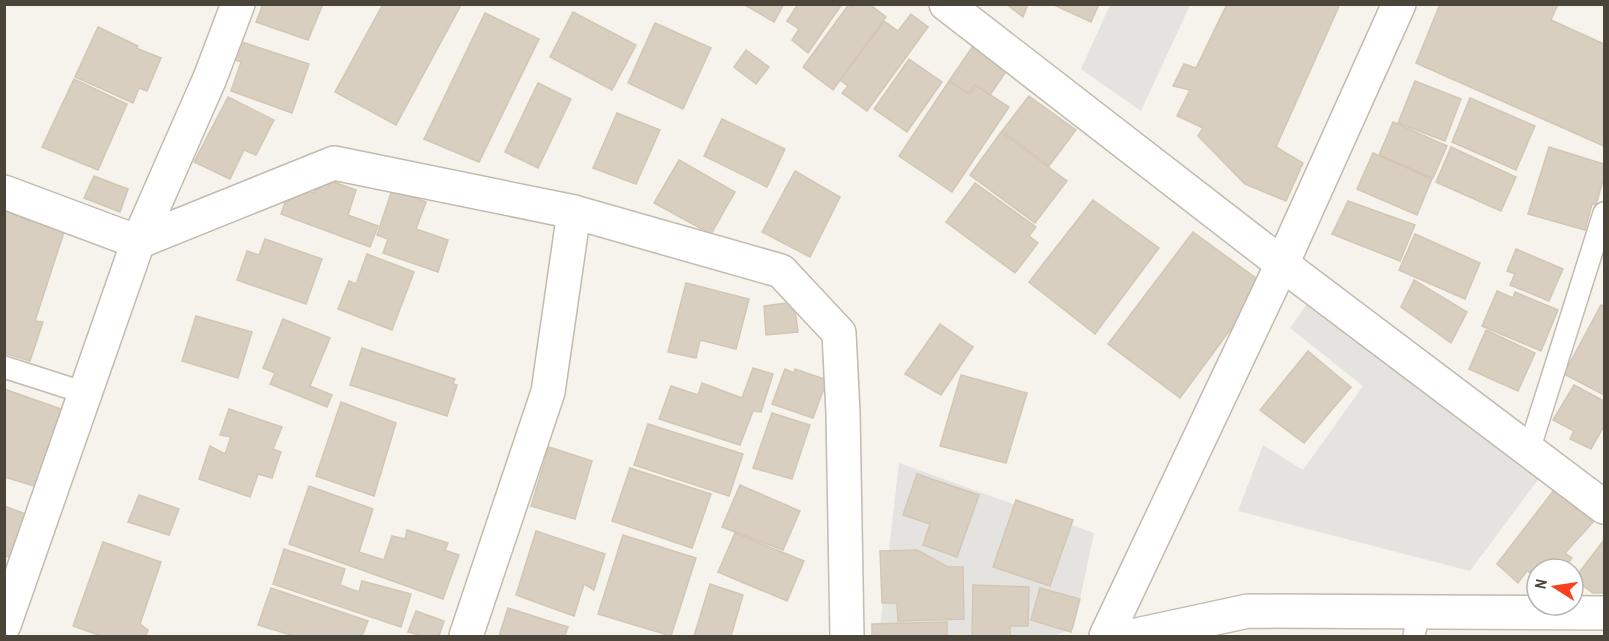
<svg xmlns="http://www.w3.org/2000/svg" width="1609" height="641" font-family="'Archivo Narrow',sans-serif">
	<rect width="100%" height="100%" fill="#f6f3ec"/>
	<g fill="#e5e3e0">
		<path d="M1110,5H1190L1141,111L1081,69Z"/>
		<path d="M1311,298L1543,473L1470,571L1238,511L1263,445L1303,470L1363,386L1290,328Z"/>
		<path d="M899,463L1094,533L1074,628L1054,636H879Z"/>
	</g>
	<g fill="#d8cfc1" stroke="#d3c7b4" stroke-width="1.5">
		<path d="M263,4H323L308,40L256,22Z"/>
		<path d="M383,4L461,5L396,125L335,92Z"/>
		<path d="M743,4H784L774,22Z"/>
		<path d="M798,4H842L808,53L792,40L799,29L787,21Z"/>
		<path d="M849,4L853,7L855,4H869L886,17L833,90L803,67Z"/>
		<path d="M1006,4H1028L1023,17Z"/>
		<path d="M1052,4H1099L1091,22Z"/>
		<path d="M1340,4L1276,147L1303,163L1286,201L1245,184L1198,136L1203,128L1177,116L1190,90L1173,86L1184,64L1196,68L1227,4Z"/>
		<path d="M1440,4H1558L1551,20L1604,44V146L1416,63Z"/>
		<path d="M573,12L636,45L612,90L550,57Z"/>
		<path d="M485,13L539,39L479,162L424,139Z"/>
		<path d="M911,14L928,27L867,111L842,93L848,86L840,80L884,21L898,31Z"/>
		<path d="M655,23L711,48L683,109L628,83Z"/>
		<path d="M98,27L138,46L136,48L161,58L147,91L139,88L133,103L75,77Z"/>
		<path d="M236,40L309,64L292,113L231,91L241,62L230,58Z"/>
		<path d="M973,46L1007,70L990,95L975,85L969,94L949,81Z"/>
		<path d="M746,50L769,67L756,84L734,67Z"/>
		<path d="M909,59L942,82L907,132L874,109Z"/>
		<path d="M74,79L127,104L98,170L42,147Z"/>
		<path d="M949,81L969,94L975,85L1009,107L952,192L899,156Z"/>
		<path d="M1415,81L1461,99L1445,141L1398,123Z"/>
		<path d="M538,83L571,99L538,168L505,152Z"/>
		<path d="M1029,96L1076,130L1049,166L1002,131Z"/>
		<path d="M228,97L274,120L256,155L244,150L230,179L194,162Z"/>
		<path d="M1470,98L1535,126L1516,170L1452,142Z"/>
		<path d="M617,113L660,130L636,184L593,168Z"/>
		<path d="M722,119L785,149L767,187L704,156Z"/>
		<path d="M1393,122L1447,146L1433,178L1379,155Z"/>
		<path d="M1001,132L1067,181L1035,223L970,175Z"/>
		<path d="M1451,147L1516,177L1501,211L1436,182Z"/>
		<path d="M1549,147L1604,164V177L1596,205L1592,204L1585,230L1528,214Z"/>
		<path d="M1373,153L1432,179L1417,215L1357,189Z"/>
		<path d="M679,160L735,192L711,234L654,203Z"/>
		<path d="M795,171L840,197L810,257L762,232Z"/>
		<path d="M94,176L128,189L120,212L84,198Z"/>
		<path d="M320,177L356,190L348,215L378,226L370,247L281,214L291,185L314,193Z"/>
		<path d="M975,183L1036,227L1029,236L1038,243L1015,273L946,222Z"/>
		<path d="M392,190L426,202L416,229L448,240L438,272L383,253L388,239L377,235Z"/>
		<path d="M1093,200L1159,248L1095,334L1029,282Z"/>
		<path d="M1348,201L1415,225L1400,261L1332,234Z"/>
		<path d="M4,208L66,226L35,321L43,322L30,361L4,353Z"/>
		<path d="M1193,232L1264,284L1180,398L1108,344Z"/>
		<path d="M1415,234L1480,263L1465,299L1399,270Z"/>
		<path d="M265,239L322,259L306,304L237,280L247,251L259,255Z"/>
		<path d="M1516,249L1563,269L1549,301L1510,285L1515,274L1507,271Z"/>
		<path d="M367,254L414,272L392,330L338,309L349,281L356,284Z"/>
		<path d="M1414,280L1467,312L1451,343L1401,307Z"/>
		<path d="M686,283L749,299L736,349L700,340L696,358L668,352Z"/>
		<path d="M1497,291L1513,298L1515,292L1558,310L1541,351L1482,326Z"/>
		<path d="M794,302L798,332L766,335L764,306Z"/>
		<path d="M1601,305L1604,306V395L1564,374Z"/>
		<path d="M196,316L252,332L238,378L182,361Z"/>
		<path d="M283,319L330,338L310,386L332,395L327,407L270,384L275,373L263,368Z"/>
		<path d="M940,324L973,347L941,395L905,374Z"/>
		<path d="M1486,330L1535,353L1518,391L1469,369Z"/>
		<path d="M362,348L455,379L453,384L457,385L447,416L350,385Z"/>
		<path d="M1308,351L1351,387L1304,443L1260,410Z"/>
		<path d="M753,368L773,374L761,412L753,411L740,445L659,419L671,386L698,395L702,383L742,398Z"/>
		<path d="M785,369L794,373L795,369L827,380L813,418L772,404Z"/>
		<path d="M961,375L1027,393L1006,463L940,446Z"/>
		<path d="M1574,385L1604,401V426L1591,449L1570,439L1574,431L1553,420Z"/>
		<path d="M4,389L64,410L38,487L4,477Z"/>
		<path d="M341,402L396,423L374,496L316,476Z"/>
		<path d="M229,409L282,427L273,449L281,452L272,478L258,474L250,497L199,479L210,446L225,454L231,437L220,435Z"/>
		<path d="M772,413L810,425L792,479L753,468Z"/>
		<path d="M648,424L743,454L729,496L634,465Z"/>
		<path d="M549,447L592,461L575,519L531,506Z"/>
		<path d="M630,468L711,494L692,548L612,521Z"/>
		<path d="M917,474L979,495L957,557L923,545L930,524L903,515Z"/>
		<path d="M740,485L800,511L783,550L722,527Z"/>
		<path d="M309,486L373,509L359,552L384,560L392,536L405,539L407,530L448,543L445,550L459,555L443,599L289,544Z"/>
		<path d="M1554,490L1593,522L1565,553L1572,558L1564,569H1537V578L1527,571L1518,583L1497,564Z"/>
		<path d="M139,495L179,509L169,535L128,522Z"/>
		<path d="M1016,500L1073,520L1050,586L993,567Z"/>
		<path d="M4,506L31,516L18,558L4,556Z"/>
		<path d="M536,531L605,554L594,590L584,584L574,616L516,595Z"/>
		<path d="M735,533L804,561L787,601L718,572Z"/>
		<path d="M623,535L696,558L671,636L598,614Z"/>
		<path d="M1604,540V593H1593L1574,579Z"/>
		<path d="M103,542L161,562L140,624L148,630L146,636H101L73,626Z"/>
		<path d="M284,549L345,569L340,585L359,592L362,581L411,594L401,627L273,584Z"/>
		<path d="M917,550L948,567H963L964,619L898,621L897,603H882L880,551Z"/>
		<path d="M710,584L743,595L731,636H694Z"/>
		<path d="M973,585L1029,587L1028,626H1010V636H972Z"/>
		<path d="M271,588L368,621L362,636H294L258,625Z"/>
		<path d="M1040,588L1080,599L1071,632L1031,620Z"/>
		<path d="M508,608L568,627L565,636H499Z"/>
		<path d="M416,611L444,621L439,636H423L408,632Z"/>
		<path d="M947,622V636H872V624Z"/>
	</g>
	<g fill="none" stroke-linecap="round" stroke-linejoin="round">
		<defs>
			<g id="lane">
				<path d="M4,367L85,393"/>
				<path d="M1529,450L1604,213"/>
				<path d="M1414,636L1419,612"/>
			</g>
			<g id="street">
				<path d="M946,4L1282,264L1604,507"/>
				<path d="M4,192L138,242L334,163L574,212L781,271L839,333L843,413L847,636"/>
				<path d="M4,625L138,242L210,78L238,4"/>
				<path d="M466,636L548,392L574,212"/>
				<path d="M1106,636L1282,264L1399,4"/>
				<path d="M1132,636L1248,611L1604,613"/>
			</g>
		</defs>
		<use href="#lane" stroke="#c2bbae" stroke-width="24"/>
		<use href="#street" stroke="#c2bbae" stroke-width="36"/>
		<use href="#lane" stroke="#fff" stroke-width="21"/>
		<use href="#street" stroke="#fff" stroke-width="33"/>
	</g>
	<rect width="1609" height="641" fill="none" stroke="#4b4439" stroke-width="12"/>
	<g transform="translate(1555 587) rotate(282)"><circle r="28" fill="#ffffff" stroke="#b7b4b0" stroke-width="1.5"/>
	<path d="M0-4.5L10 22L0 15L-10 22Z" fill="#fc3f1d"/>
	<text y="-9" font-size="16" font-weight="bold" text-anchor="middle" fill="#4b4439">N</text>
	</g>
</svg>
